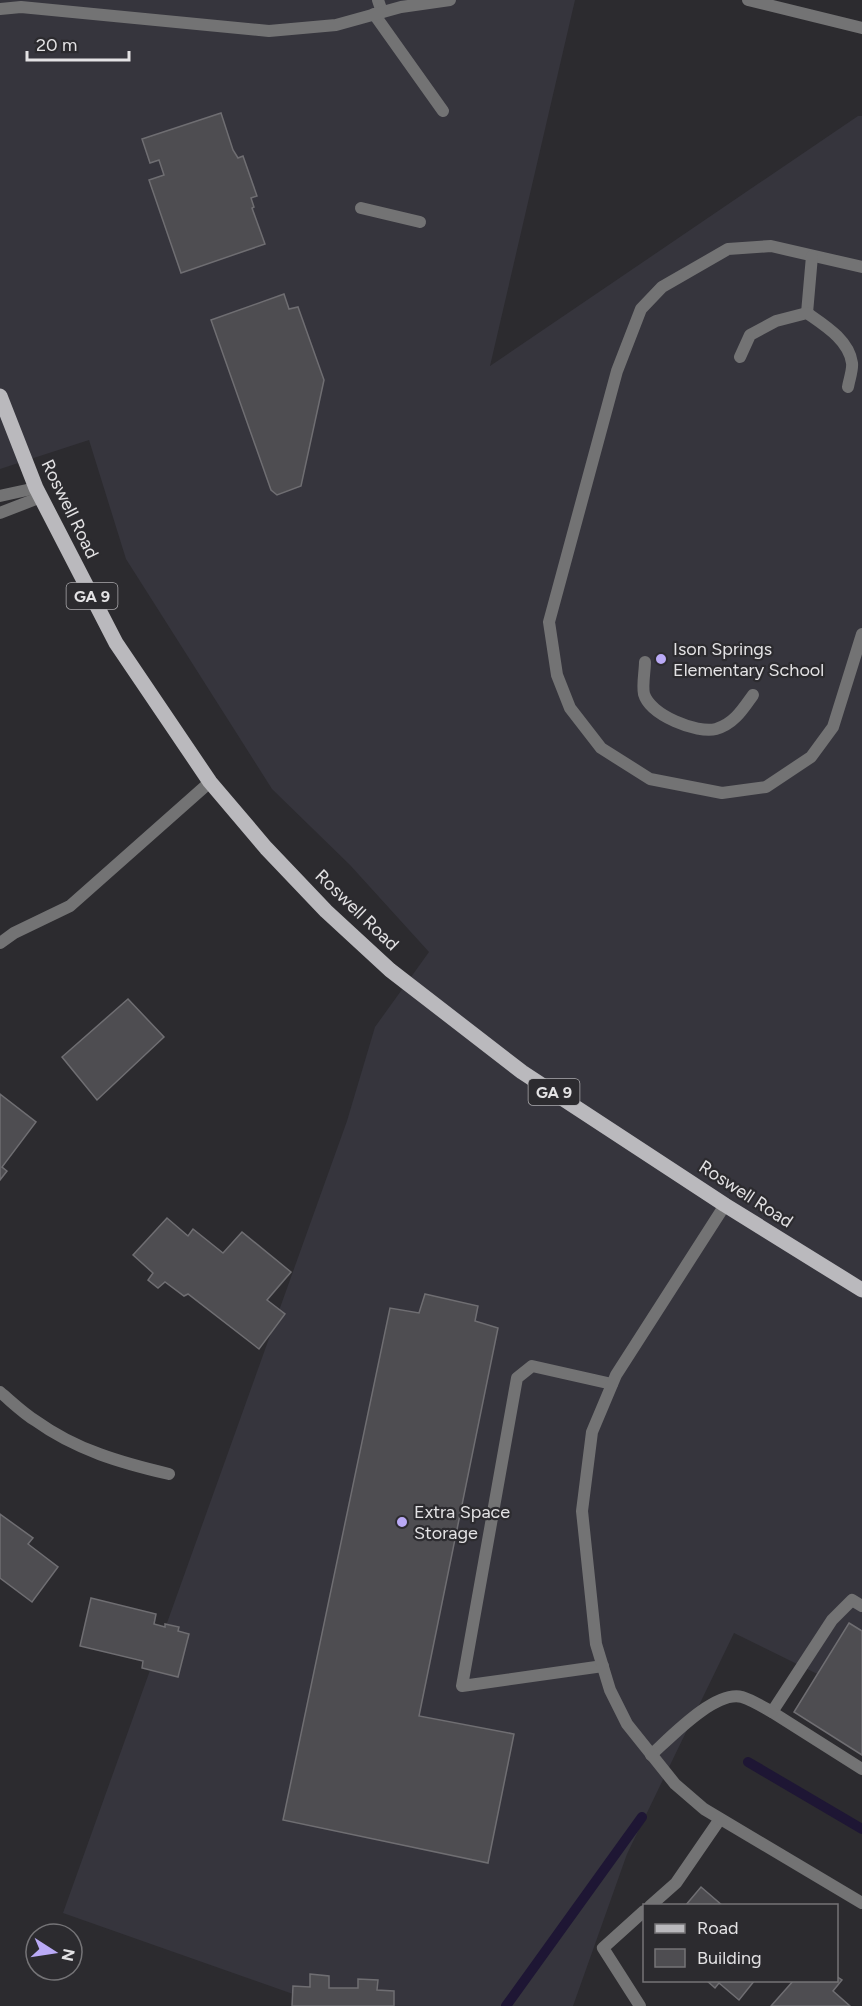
<svg xmlns="http://www.w3.org/2000/svg" width="862" height="2006" font-family="Figtree,sans-serif">
	<rect width="100%" height="100%" fill="#2c2b2f"/>
	<path fill="#36353d" d="M0,0H575L490,366L858,116H862V1696L734,1633L627,1854L573,2006H327L63,1913L347,1121L375,1027L429,952L350,865L272,789L126,559L89,440L0,469Z"/>
	<g fill="none" stroke-linecap="round" stroke-linejoin="round">
		<g stroke="#1e1634" stroke-width="10">
			<path d="M748,1762L862,1829"/>
			<path d="M506,2006L642,1817"/>
		</g>
	</g>
	<g fill="#4e4d51" stroke="#6f6e72" stroke-width="1.5">
		<path d="M221,113L233,150L238,158L243,156L257,196L251,198L254,207L252,208L265,244L181,273L149,180L164,175L159,160L150,163L142,139Z"/>
		<path d="M284,294L289,309L298,307L324,380L301,486L277,495L271,490L211,320Z"/>
		<path d="M128,999L164,1037L97,1100L62,1057Z"/>
		<path d="M0,1094L36,1122L2,1167L7,1171L0,1180Z"/>
		<path d="M167,1218L188,1236L193,1229L223,1253L242,1232L291,1272L267,1300L285,1314L259,1349L188,1294L184,1296L165,1282L158,1288L148,1280L153,1273L133,1255Z"/>
		<path d="M425,1294L478,1306L475,1321L498,1328L419,1716L514,1734L488,1863L283,1820L390,1308L419,1313Z"/>
		<path d="M0,1514L33,1538L28,1544L58,1567L32,1602L0,1578Z"/>
		<path d="M91,1598L156,1614L154,1624L165,1627V1624L179,1627L178,1631L189,1634L178,1677L142,1668L143,1661L80,1646Z"/>
		<path d="M849,1623L862,1631V1755L794,1712Z"/>
		<path d="M701,1887L723,1906H685Z"/>
		<path d="M310,1974L329,1976V1988H358V1979L378,1980L377,1990L394,1991V2006H292L293,1986L310,1987Z"/>
		<path d="M836,1976L842,1980L833,1991L850,2006H771L794,1980H836Z"/>
		<path d="M706,1980H755L739,2000L719,1983L715,1988Z"/>
	</g>
	<g fill="none" stroke-linecap="round" stroke-linejoin="round">
		<g stroke="#737374" stroke-width="12">
			<path d="M378,0L382,12"/>
			<path d="M374,14L443,111"/>
			<path d="M361,208L420,222"/>
			<path d="M862,267L771,246L728,249L662,287L641,309L617,371L549,622L557,675L570,708L601,748L650,779L722,793L766,787L811,757L833,727L862,634"/>
			<path d="M807,313L812,256"/>
			<path d="M740,357L750,335L776,321L807,313C824,325 849,340 852,363C853,370 849,380 848,387"/>
			<path d="M0,496L36,488"/>
			<path d="M0,513L41,497"/>
			<path d="M645,662C645,671 642,685 644,694C650,715 697,734 716,729C734,724 743,709 753,695"/>
			<path d="M862,1606L852,1600L832,1620L772,1712L862,1769"/>
			<path d="M603,1666L462,1686L517,1378L532,1366L612,1384"/>
			<path d="M651,1755C671,1737 715,1690 742,1697C752,1700 763,1707 772,1712"/>
			<path d="M650,1906L676,1883L720,1819"/>
			<path d="M640,2006L603,1948L644,1911"/>
		</g>
		<g stroke="#737374" stroke-width="12">
			<path d="M748,0L862,28"/>
			<path d="M0,9L21,7L269,31L336,25L401,7L450,0"/>
			<path d="M0,943L14,933L70,906L210,782"/>
			<path d="M725,1205L616,1375L592,1432L582,1511L596,1644L610,1690L627,1724L675,1784L704,1809L862,1903"/>
			<path d="M0,1392C12,1402 23,1413 36,1421C76,1450 122,1463 169,1474"/>
		</g>
		<path stroke="#bab9bd" stroke-width="15" d="M0,396L36,488L116,643L210,782L266,848L326,911L390,970L522,1072L725,1205L862,1290"/>
	</g>
	<g fill="#baaaf6" stroke="#2c2b2f" stroke-width="2">
		<circle cx="661" cy="659" r="6"/>
		<circle cx="402" cy="1522" r="6"/>
	</g>
	<g text-anchor="middle" stroke-width="4.5" stroke-linejoin="round" paint-order="stroke">
		<g fill="#2c2b2f" stroke="#acabae" stroke-width="1.5">
			<rect x="66.5" y="583" width="51" height="26" rx="4.5"/>
			<rect x="528.5" y="1079" width="51" height="26" rx="4.5"/>
		</g>
		<g font-size="16" font-weight="bold" fill="#e3e2e4">
			<text x="92" y="602">GA 9</text>
			<text x="554" y="1098">GA 9</text>
		</g>
		<g font-size="18" fill="#e3e2e4" stroke="#2c2b2f">
			<text transform="translate(70 509) rotate(64)" y="6">Roswell Road</text>
			<text transform="translate(357 910) rotate(44)" y="6">Roswell Road</text>
			<text transform="translate(746 1194) rotate(33)" y="6">Roswell Road</text>
		</g>
		<g font-size="18" fill="#e3e2e4" stroke="#2c2b2f" text-anchor="start">
			<text x="673" y="655">Ison Springs<tspan x="673" dy="21">Elementary School</tspan></text>
			<text x="414" y="1518">Extra Space<tspan x="414" dy="21">Storage</tspan></text>
		</g>
	</g>
	<rect x="643" y="1904" width="195" height="78" fill="#2c2b2f" stroke="#757477" stroke-width="1.5"/>
	<rect x="655" y="1924" width="30" height="9" fill="#bab9bd" stroke="#757477" stroke-width="1.5"/>
	<text x="697" y="1934" font-size="18" fill="#e3e2e4">Road</text>
	<rect x="655" y="1949" width="30" height="18" fill="#4e4d51" stroke="#757477" stroke-width="1.5"/>
	<text x="697" y="1964" font-size="18" fill="#e3e2e4">Building</text>
	<g transform="translate(54 1952) rotate(102)"><circle r="28" fill="#2c2b2f" stroke="#757477" stroke-width="1.5"/>
	<path d="M0-4.5L10 22L0 15L-10 22Z" fill="#baaaf6"/>
	<text y="-9" font-size="16" font-weight="bold" text-anchor="middle" fill="#e3e2e4">N</text>
	</g>
	<path d="M27 51v9h102v-9" fill="none" stroke="#e3e2e4" stroke-width="3"/>
	<text x="36" y="51" font-size="18" fill="#e3e2e4" stroke="#2c2b2f" stroke-width="4.5" paint-order="stroke">20 m</text>
</svg>
